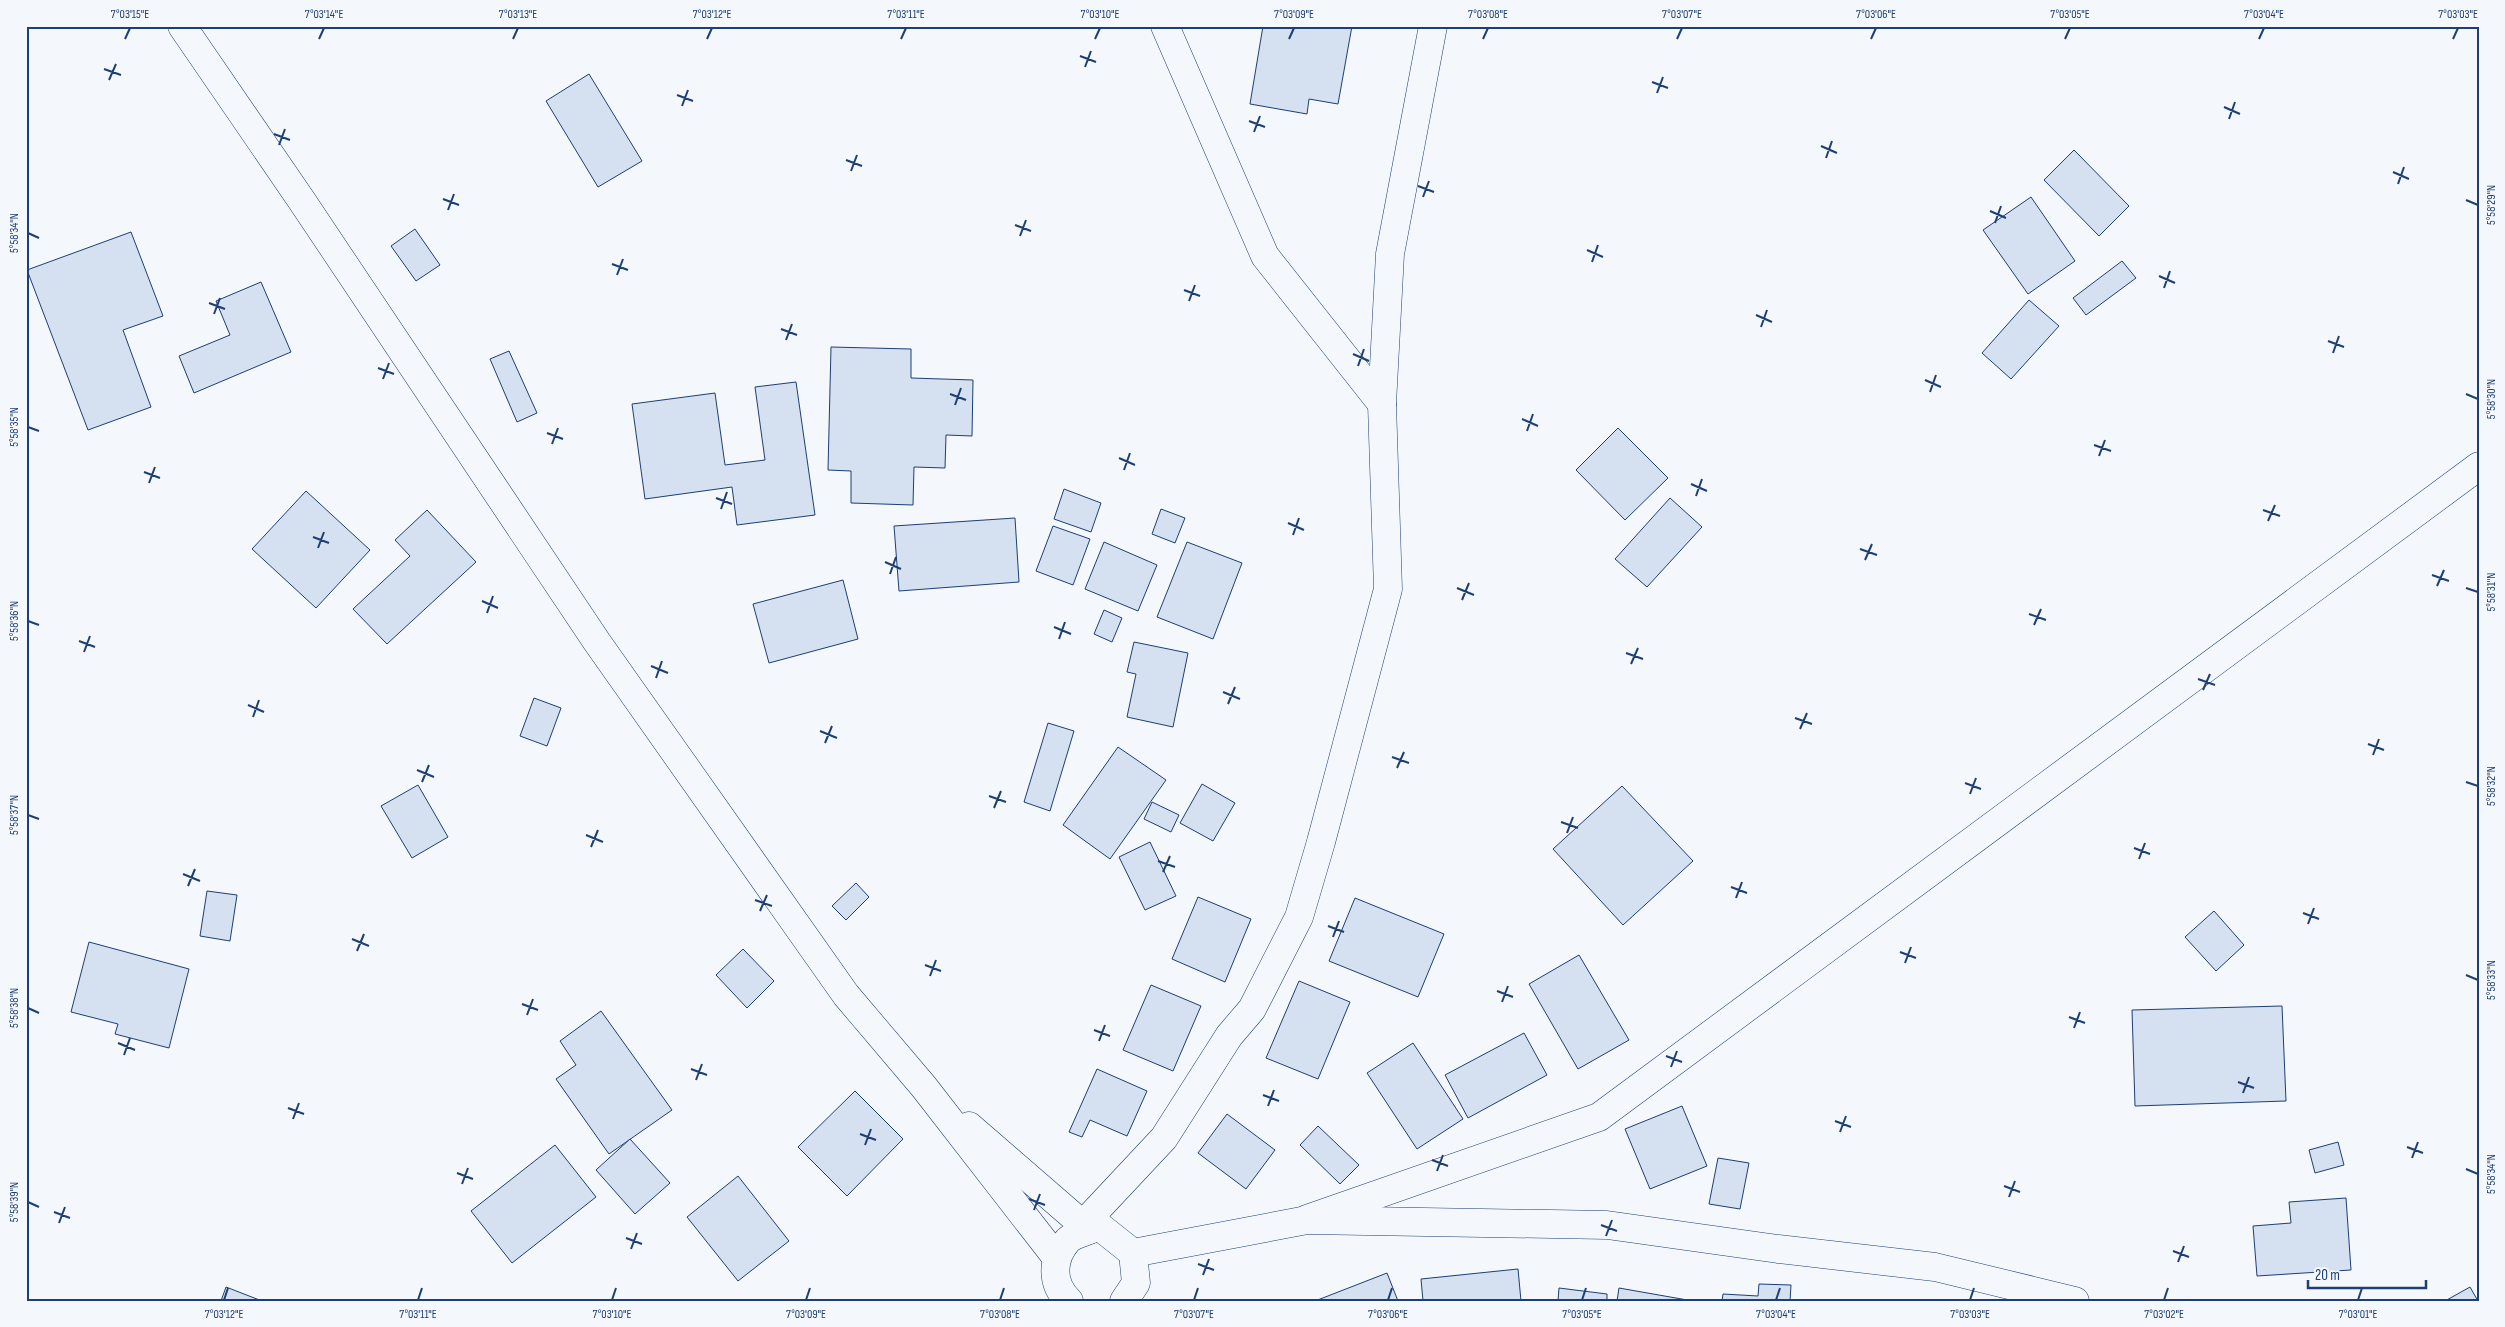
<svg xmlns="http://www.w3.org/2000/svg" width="2505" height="1327" font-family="'Sofia Sans Condensed',sans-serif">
	<rect width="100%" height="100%" fill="#f4f7fb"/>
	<g fill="#d5e0f0" stroke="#1d3f73">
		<path d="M1263,26H1352L1338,104L1309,99L1307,114L1250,104Z"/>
		<path d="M589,74L642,161L598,187L546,101Z"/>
		<path d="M2074,150L2129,206L2099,236L2044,180Z"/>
		<path d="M2031,197L2075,261L2028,294L1983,230Z"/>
		<path d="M415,229L440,265L416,281L391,246Z"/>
		<path d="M131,232L163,316L123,330L151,407L88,430L27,270Z"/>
		<path d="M2122,261L2136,278L2086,315L2073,298Z"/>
		<path d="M261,282L291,352L194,393L179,356L230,335L216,301Z"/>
		<path d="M2029,300L2059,326L2011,379L1982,353Z"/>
		<path d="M831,347L911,349V378L973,380L972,436L946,435L945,468L914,467L913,505L851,503V471L828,470Z"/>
		<path d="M509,351L537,413L517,422L490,359Z"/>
		<path d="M796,382L815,515L737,525L732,487L645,499L632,404L715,393L725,465L765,460L755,387Z"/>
		<path d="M1618,428L1668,478L1625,520L1576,470Z"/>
		<path d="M1064,489L1101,503L1091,532L1054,519Z"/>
		<path d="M306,491L370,550L316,608L252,549Z"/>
		<path d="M1670,498L1702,527L1647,587L1615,559Z"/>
		<path d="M1161,509L1185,518L1175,543L1152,534Z"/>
		<path d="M427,510L476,562L387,644L353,609L410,556L395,540Z"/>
		<path d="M1015,518L1019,582L899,591L894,526Z"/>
		<path d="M1053,526L1090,539L1073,585L1036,571Z"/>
		<path d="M1104,542L1157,565L1138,611L1085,589Z"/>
		<path d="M1187,542L1242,563L1213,639L1157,617Z"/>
		<path d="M843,580L858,639L769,663L753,604Z"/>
		<path d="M1104,610L1122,618L1112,642L1094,634Z"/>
		<path d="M1134,642L1188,653L1173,727L1127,717L1136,674L1127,672Z"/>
		<path d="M534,698L561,708L547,746L520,736Z"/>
		<path d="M1048,723L1074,731L1050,811L1024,802Z"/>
		<path d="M1118,747L1166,780L1110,859L1063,825Z"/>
		<path d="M1202,784L1235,803L1213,841L1180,823Z"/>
		<path d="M418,785L448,837L412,858L381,806Z"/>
		<path d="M1622,786L1693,861L1623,925L1553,849Z"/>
		<path d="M1152,802L1179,815L1171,832L1144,819Z"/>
		<path d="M1150,842L1176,896L1145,910L1119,857Z"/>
		<path d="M856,883L869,897L846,920L832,906Z"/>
		<path d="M207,891L237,895L230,941L200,936Z"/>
		<path d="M1198,897L1251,919L1225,982L1172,959Z"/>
		<path d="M1355,898L1444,934L1418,997L1329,961Z"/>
		<path d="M2214,911L2244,945L2216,971L2185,937Z"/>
		<path d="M89,942L189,969L169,1048L115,1034L118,1024L71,1012Z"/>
		<path d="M743,949L774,981L747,1008L716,975Z"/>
		<path d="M1579,955L1629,1040L1578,1069L1529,984Z"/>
		<path d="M1299,981L1350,1002L1318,1079L1266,1058Z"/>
		<path d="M1151,985L1201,1006L1173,1071L1123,1050Z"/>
		<path d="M2282,1006L2286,1101L2135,1106L2132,1010Z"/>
		<path d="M601,1011L672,1110L609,1154L556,1079L576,1065L560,1041Z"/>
		<path d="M1524,1033L1547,1075L1468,1118L1445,1075Z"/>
		<path d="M1413,1043L1463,1119L1417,1149L1367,1073Z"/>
		<path d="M1097,1069L1147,1091L1127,1136L1090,1120L1082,1137L1069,1132Z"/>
		<path d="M855,1091L903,1139L847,1196L798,1147Z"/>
		<path d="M1682,1106L1707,1166L1650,1189L1625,1129Z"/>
		<path d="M1227,1114L1275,1150L1246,1189L1198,1153Z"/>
		<path d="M1318,1126L1359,1165L1340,1184L1300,1145Z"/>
		<path d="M630,1139L670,1183L635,1214L596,1170Z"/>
		<path d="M2338,1142L2344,1165L2315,1173L2309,1150Z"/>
		<path d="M555,1145L596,1197L512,1263L471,1211Z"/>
		<path d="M1718,1158L1749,1163L1740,1209L1709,1204Z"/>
		<path d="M738,1176L789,1241L738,1281L687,1217Z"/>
		<path d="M2346,1198L2351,1270L2257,1276L2253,1226L2291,1223L2289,1202Z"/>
		<path d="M1518,1269L1521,1301H1423L1421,1279Z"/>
		<path d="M1387,1273L1398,1301H1315Z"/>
		<path d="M1759,1284L1791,1285L1790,1301H1722L1723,1294L1758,1296Z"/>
		<path d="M226,1287L262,1301H221Z"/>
		<path d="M2470,1287L2478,1301H2445Z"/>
		<path d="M1559,1288L1607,1294V1301H1558Z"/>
		<path d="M1619,1288L1693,1301H1617Z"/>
	</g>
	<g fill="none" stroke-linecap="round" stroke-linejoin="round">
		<defs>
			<g id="street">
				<path d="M1165,26L1265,256L1382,404"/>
				<path d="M1089,1218L1164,1138L1229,1036L1252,1009L1299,917L1321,842L1388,589L1382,404L1390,254L1433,26"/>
				<path d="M1307,1219L1599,1117L2479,466"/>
			</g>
			<g id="secondary">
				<path d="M182,26L302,201L597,642L846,995L924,1087L1056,1257"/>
				<path d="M969,1126L1089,1230"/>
				<path d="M1133,1253L1307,1220L1607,1225L1778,1249L1935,1267L2075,1301"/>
				<path d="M1069,1301C1051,1284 1051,1259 1068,1240C1073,1235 1083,1233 1089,1230V1218L1133,1253L1136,1283L1124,1301"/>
			</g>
		</defs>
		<use href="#street" stroke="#1d3f73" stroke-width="29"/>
		<use href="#secondary" stroke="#1d3f73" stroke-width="29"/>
		<use href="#street" stroke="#f4f7fb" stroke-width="28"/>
		<use href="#secondary" stroke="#f4f7fb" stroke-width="28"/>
	</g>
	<path fill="none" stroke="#1d3f73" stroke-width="2" d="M125,39L130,28M319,39L324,28M513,39L518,28M707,39L712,28M901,39L906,28M1095,39L1100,28M1289,39L1294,28M1483,39L1488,28M1677,39L1682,28M1871,39L1876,28M2065,39L2070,28M2259,39L2264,28M2453,39L2458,28M1080,56L1096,62M1085,67L1091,51M104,69L121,75M109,80L116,64M1652,82L1668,88M1657,93L1663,77M677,95L693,101M682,106L688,90M2224,107L2240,114M2229,119L2235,102M1249,121L1265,127M1254,132L1260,116M274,134L290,140M279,145L285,129M1821,146L1837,153M1826,158L1832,141M846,160L862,166M851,171L857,155M2393,172L2409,179M2398,184L2404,167M1418,186L1434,192M1423,197L1429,181M443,199L459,205M2466,200L2478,205M448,210L454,194M1990,211L2006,218M1995,223L2001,206M1015,225L1031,231M28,233L39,238M1020,236L1026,220M1587,250L1603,257M1592,262L1598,245M612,264L628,270M617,275L623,259M2159,276L2175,283M2164,288L2170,271M1184,290L1200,296M1189,301L1195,285M209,303L225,309M214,314L220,298M1756,315L1772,322M1761,327L1767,310M781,329L797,335M786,340L792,324M2328,341L2344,347M2333,353L2339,336M1353,354L1369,361M1358,366L1364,349M378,368L394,374M383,379L389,363M1925,380L1941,387M1930,392L1936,375M950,394L966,400M2466,394L2478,399M955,405L961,388M1522,419L1538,426M28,427L39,431M1527,431L1533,414M547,433L563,439M552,444L558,428M2094,445L2111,451M2099,456L2105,440M1119,458L1135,465M1124,470L1130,453M144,472L160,478M149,483L155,467M1691,484L1707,491M1696,496L1702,479M716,498L732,504M721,509L727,492M2263,510L2280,516M2268,521L2275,505M1288,523L1304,530M1293,535L1299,518M313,537L329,543M318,548L324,532M1860,549L1877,555M1865,560L1872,544M885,562L901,569M890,574L896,557M2432,575L2449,581M2437,586L2444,570M1457,588L1474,595M2466,588L2478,592M1462,600L1469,583M482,601L498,608M487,613L493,596M2029,614L2046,620M28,621L39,625M2034,625L2041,609M1054,627L1071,634M1059,639L1065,622M79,641L95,647M84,652L90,636M1626,653L1643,659M1631,664L1638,648M651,666L668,673M656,678L662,661M2198,679L2215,685M2203,690L2210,674M1223,692L1240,699M1228,704L1235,687M248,705L264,712M253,717L259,700M1795,718L1812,724M1800,729L1807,713M820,731L837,738M825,743L832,726M2368,744L2384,750M2373,755L2379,739M1392,757L1409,763M1397,768L1404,752M417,770L434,777M422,782L429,765M2466,782L2478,786M1965,783L1981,789M1970,794L1976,778M989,796L1006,802M994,808L1001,791M28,815L39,819M1561,822L1578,828M1567,833L1573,817M586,835L603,842M591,847L598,830M2134,848L2150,854M2139,859L2145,843M1158,861L1175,867M1163,872L1170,856M183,874L200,881M188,886L195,869M1731,887L1747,893M1736,898L1742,882M755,900L772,906M760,911L767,895M2303,913L2319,919M2308,924L2314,908M1328,926L1344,932M1333,937L1339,921M352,939L369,946M357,951L364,934M1900,952L1916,958M1905,963L1911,947M925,965L941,971M2466,975L2478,980M930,976L936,960M1497,991L1513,997M1502,1002L1508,986M522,1004L538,1010M28,1008L39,1013M527,1015L533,999M2069,1017L2085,1023M2074,1028L2080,1012M1094,1030L1110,1036M1099,1041L1105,1025M118,1043L135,1050M124,1055L130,1038M1666,1056L1682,1062M1671,1067L1677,1051M691,1069L707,1075M696,1080L702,1064M2238,1082L2254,1088M2243,1093L2249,1077M1263,1095L1279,1101M1268,1106L1274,1090M288,1108L304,1114M293,1119L299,1103M1835,1121L1851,1127M1840,1132L1846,1116M860,1134L876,1140M865,1145L871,1129M2407,1147L2423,1153M2412,1158L2418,1142M1432,1160L1448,1166M2466,1169L2478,1174M1437,1171L1443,1155M457,1173L473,1179M462,1184L468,1168M2004,1186L2020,1192M2009,1197L2015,1181M1029,1199L1045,1205M28,1202L39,1207M1034,1210L1040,1194M54,1212L70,1218M59,1223L65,1207M1601,1225L1617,1231M1606,1236L1612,1220M626,1238L642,1244M631,1249L637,1233M2173,1251L2189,1257M2178,1262L2184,1246M1198,1264L1214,1270M1203,1275L1209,1259M224,1300L228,1288M418,1300L422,1288M612,1300L616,1288M806,1300L810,1288M1000,1300L1004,1288M1194,1300L1198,1288M1388,1300L1392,1288M1582,1300L1586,1288M1776,1300L1780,1288M1970,1300L1974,1288M2164,1300L2168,1288M2358,1300L2362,1288"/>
	<rect width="2505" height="1327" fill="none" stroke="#f4f7fb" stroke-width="55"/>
	<path d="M2308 1280v8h118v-8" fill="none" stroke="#1d3f73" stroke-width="2.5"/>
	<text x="2315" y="1280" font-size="15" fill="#1d3f73" stroke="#f4f7fb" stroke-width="4" paint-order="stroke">20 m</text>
	<rect x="28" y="28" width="2450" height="1272" fill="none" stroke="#1d3f73" stroke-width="2"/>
	<g font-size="12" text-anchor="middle" fill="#1d3f73">
		<text x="130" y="18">7°03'15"E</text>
		<text x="324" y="18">7°03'14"E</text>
		<text x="518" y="18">7°03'13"E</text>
		<text x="712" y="18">7°03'12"E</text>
		<text x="906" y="18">7°03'11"E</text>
		<text x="1100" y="18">7°03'10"E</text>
		<text x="1294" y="18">7°03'09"E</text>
		<text x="1488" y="18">7°03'08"E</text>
		<text x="1682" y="18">7°03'07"E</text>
		<text x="1876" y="18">7°03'06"E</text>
		<text x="2070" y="18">7°03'05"E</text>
		<text x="2264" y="18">7°03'04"E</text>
		<text x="2458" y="18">7°03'03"E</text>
		<text transform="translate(2491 205) rotate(-90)" y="4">5°58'29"N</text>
		<text transform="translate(14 233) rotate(-90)" y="4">5°58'34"N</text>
		<text transform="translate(2491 399) rotate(-90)" y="4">5°58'30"N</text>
		<text transform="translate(14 427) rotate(-90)" y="4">5°58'35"N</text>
		<text transform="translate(2491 592) rotate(-90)" y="4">5°58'31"N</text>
		<text transform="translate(14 621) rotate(-90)" y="4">5°58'36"N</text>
		<text transform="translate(2491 786) rotate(-90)" y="4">5°58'32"N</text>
		<text transform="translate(14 815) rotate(-90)" y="4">5°58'37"N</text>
		<text transform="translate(2491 980) rotate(-90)" y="4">5°58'33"N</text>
		<text transform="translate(14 1008) rotate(-90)" y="4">5°58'38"N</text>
		<text transform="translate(2491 1174) rotate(-90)" y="4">5°58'34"N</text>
		<text transform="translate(14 1202) rotate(-90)" y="4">5°58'39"N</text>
		<text x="224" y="1318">7°03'12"E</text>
		<text x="418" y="1318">7°03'11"E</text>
		<text x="612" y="1318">7°03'10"E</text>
		<text x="806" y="1318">7°03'09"E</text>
		<text x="1000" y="1318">7°03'08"E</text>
		<text x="1194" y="1318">7°03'07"E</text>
		<text x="1388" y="1318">7°03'06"E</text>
		<text x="1582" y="1318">7°03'05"E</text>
		<text x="1776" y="1318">7°03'04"E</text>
		<text x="1970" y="1318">7°03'03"E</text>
		<text x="2164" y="1318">7°03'02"E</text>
		<text x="2358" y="1318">7°03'01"E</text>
	</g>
</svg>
